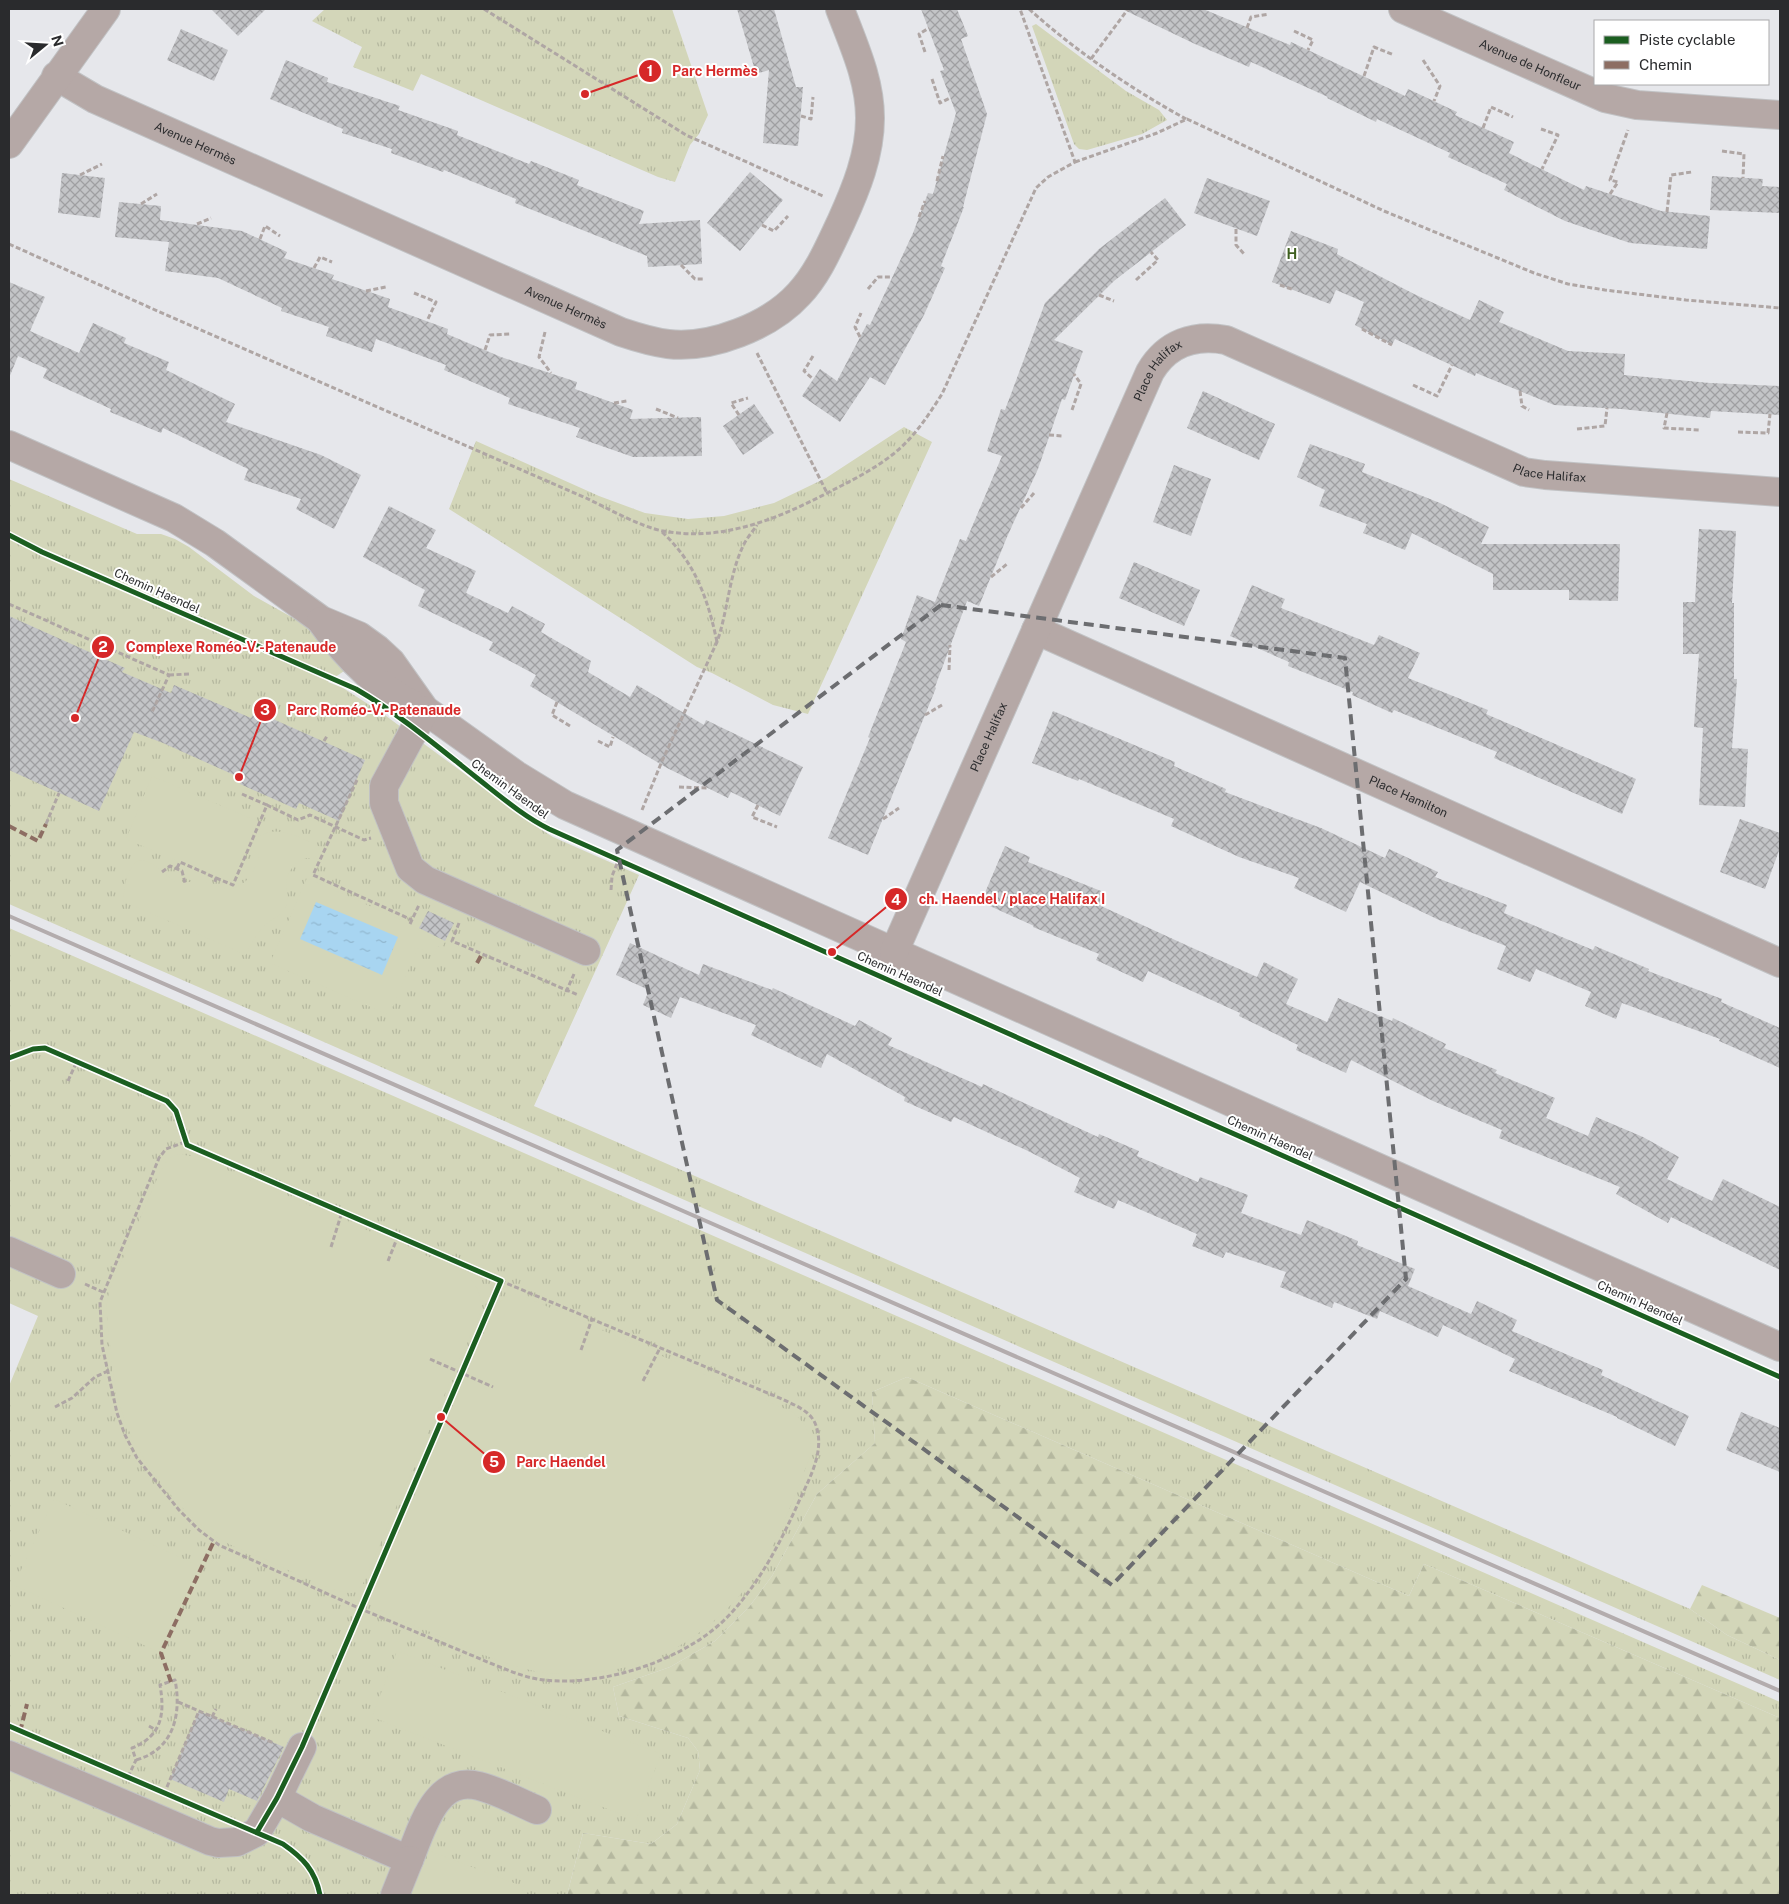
<svg xmlns="http://www.w3.org/2000/svg" width="1789" height="1904" font-family="'Public Sans',sans-serif">
	<defs>
		<pattern id="grass-tufts" width="24" height="20" patternUnits="userSpaceOnUse" patternTransform="scale(1.25)"><rect width="24" height="20" fill="#d3d6b9"/><path d="M3 7l-1-3M5 7V3M7 7l1-3M15 17l-1-3M17 17v-4M19 17l1-3" fill="none" stroke="#b5b89f"/></pattern>
		<pattern id="forest-firs" width="22" height="20" patternUnits="userSpaceOnUse" patternTransform="scale(1.25)"><rect width="22" height="20" fill="#d3d6b9"/><path d="M5 1l3.5 6h-7zM16 11l3.5 6h-7z" fill="#b5b89f"/></pattern>
		<pattern id="water-ripples" width="26" height="14" patternUnits="userSpaceOnUse" patternTransform="scale(1.25)"><rect width="26" height="14" fill="#a8d5f1"/><path d="M2 4q2-2 4 0t4 0M15 11q2-2 4 0t4 0" fill="none" stroke="#91b7cf"/></pattern>
		<pattern id="building-cross-hatch" width="8" height="8" patternUnits="userSpaceOnUse" patternTransform="scale(1.25)"><rect width="8" height="8" fill="#c3c4c7"/><path d="M0 0l8 8M0 8l8-8" fill="none" stroke="#9f9fa2"/></pattern>
	</defs>
	<rect width="100%" height="100%" fill="#e6e7eb"/>
	<g fill="url(#grass-tufts)">
		<path d="M325,9H672L708,115L699,134L690,145L675,182L658,177L421,74L413,91L353,67L362,47L312,21Z"/>
		<path d="M1036,24L1126,91L1159,110L1167,120L1142,134L1087,150L1079,149L1074,144L1032,26Z"/>
		<path d="M904,427L932,442L808,714L773,705L712,673L697,667L449,509L476,441L599,496L645,513L688,519L724,516L774,503L826,478Z"/>
		<path d="M9,479L137,534H161L175,539L189,547L254,596L304,624L323,637L347,669L328,682L343,688L382,713L537,827L553,837L639,875L534,1106L1690,1609L1727,1635L1780,1660V1680L9,904Z"/>
		<path d="M9,928L1780,1702V1718L1424,1564L1409,1596L907,1377L872,1392L875,1443L817,1494L772,1576L749,1607L715,1641L670,1667L613,1687L619,1716L688,1738L698,1751L700,1770L677,1824L651,1844L583,1833L567,1895H9V1386L38,1316L9,1303Z"/>
	</g>
	<g fill="url(#forest-firs)">
		<path d="M907,1377L1409,1596L1424,1564L1780,1718V1895H567L583,1833L651,1844L677,1824L700,1770L698,1751L688,1738L619,1716L613,1687L670,1667L715,1641L749,1607L772,1576L817,1494L875,1443L872,1392Z"/>
		<path d="M1702,1585L1780,1618V1660L1727,1635L1690,1609Z"/>
	</g>
	<g fill="#d3d6b9">
		<path d="M152,776L259,822L249,847C253,844 256,838 260,836C279,824 303,839 320,847L315,859L306,858C295,862 286,872 286,885C287,892 289,897 287,904C283,916 270,919 262,928C255,936 250,946 246,955L123,901C125,885 125,871 139,860L146,861L154,865L175,882H206L230,890C252,880 251,876 260,855L248,849L233,885L126,839Z"/>
		<path d="M307,878L410,924L418,907L428,911L433,899L450,907L444,919L454,923L442,948L437,946L434,955L418,948L389,1015L270,963Z"/>
		<path d="M178,1154L197,1157L462,1271C475,1281 482,1293 481,1310L362,1586L353,1593C337,1595 276,1564 258,1556C248,1552 236,1548 227,1543C187,1521 149,1473 130,1433C119,1409 113,1378 111,1352C109,1336 106,1319 107,1303C109,1287 118,1270 124,1256C136,1228 148,1200 160,1172L168,1159Z"/>
		<path d="M513,1294L525,1297L792,1412C808,1424 813,1438 810,1457C794,1497 780,1538 756,1574C736,1604 705,1632 672,1650C636,1669 580,1679 540,1672C510,1667 482,1654 454,1642C429,1631 403,1621 378,1609L372,1603V1595L494,1309L504,1298Z"/>
		<path d="M54,1499L201,1567L161,1653L14,1585Z"/>
		<path d="M397,1651L661,1754L636,1820L372,1717Z"/>
		<path d="M430,1851L524,1887L521,1895H412Z"/>
	</g>
	<path fill="url(#water-ripples)" d="M316,902L398,937L382,975L300,939Z"/>
	<g fill="url(#building-cross-hatch)">
		<path d="M211,9H266L238,36Z"/>
		<path d="M737,9H774L796,87H803L798,146L763,143L769,70L756,74Z"/>
		<path d="M921,9H957L968,36L961,39L987,114L963,207H964L941,266L945,268L924,315L885,385L870,377L840,422L802,396L820,369L837,381L867,324L870,325L913,233L928,193L933,194L956,113L940,71L944,70Z"/>
		<path d="M1122,9H1203L1290,45L1291,42L1405,96L1408,89L1457,112L1455,115L1514,142L1509,153L1584,190L1586,186L1661,211L1710,216L1707,249L1630,243L1565,221L1504,190L1507,184L1448,157L1450,153L1377,119L1376,122L1327,98L1328,97L1251,62L1249,67L1195,44Z"/>
		<path d="M181,29L228,50L214,81L167,60Z"/>
		<path d="M286,60L328,78L327,82L400,106L398,110L458,131L457,135L529,164L531,161L579,180L577,185L644,211L639,224L700,220L702,264L648,267L647,256L515,203L516,199L476,183L444,170L443,172L391,153L392,149L342,133L343,129L270,99Z"/>
		<path d="M750,172L783,200L740,251L707,223Z"/>
		<path d="M62,173L105,178L100,218L58,213Z"/>
		<path d="M1712,176L1763,179L1762,186L1780,187V213L1710,210Z"/>
		<path d="M1207,178L1270,201L1257,236L1194,213Z"/>
		<path d="M1165,198L1186,225L1114,281L1054,340L1083,351L1065,400L1062,399L1038,469L1007,537L979,606L967,601L935,687L936,688L868,855L828,838L870,738L868,737L906,642L901,639L917,595L935,602L960,539L966,541L1002,456L987,451L1001,409L1005,410L1045,303L1099,249Z"/>
		<path d="M119,202L161,206L160,220L242,231L287,252L284,258L334,275L332,279L390,299L388,307L448,329L447,334L501,357L577,382L575,389L633,410L630,419L701,417L702,456L633,457L576,437L580,428L508,404L510,398L444,370L446,365L376,339L372,352L326,336L329,327L281,311L282,308L218,278L165,271L169,242L115,237Z"/>
		<path d="M1291,231L1338,249L1337,254L1414,294L1470,320L1479,300L1504,312L1499,322L1568,351L1625,354L1624,375L1710,383L1780,386V415L1711,411L1710,418L1621,409L1554,405L1476,373L1475,376L1395,339L1392,345L1355,325L1364,302L1336,290L1330,304L1272,282Z"/>
		<path d="M9,282L45,297L30,331L79,353L93,323L126,338L124,343L169,362L166,370L235,404L226,422L321,455L361,475L334,529L296,509L301,499L244,480L248,469L163,428L161,433L110,412L111,409L43,378L47,369L18,356L9,378Z"/>
		<path d="M1203,391L1275,424L1259,460L1187,428Z"/>
		<path d="M754,404L774,433L743,455L723,426Z"/>
		<path d="M1310,444L1365,464L1362,472L1440,503L1489,527L1481,544H1620L1618,601L1569,600V590H1493V574L1412,533L1405,550L1363,533L1367,524L1319,506L1325,490L1297,477Z"/>
		<path d="M1174,465L1211,479L1191,536L1153,522Z"/>
		<path d="M389,506L436,530L426,548L476,571L466,593L508,613L512,606L545,624L541,632L591,661L588,672L630,697L637,685L704,725L706,720L803,767L780,816L731,792L728,798L667,768L530,686L536,675L489,650L493,642L418,606L425,590L363,557Z"/>
		<path d="M1699,529L1736,531L1732,603H1734V679H1737L1732,748L1748,749L1745,807L1699,805L1703,728L1694,727L1699,654H1683V602H1695Z"/>
		<path d="M1134,562L1200,590L1184,626L1119,598Z"/>
		<path d="M1252,585L1285,599L1281,608L1374,645L1379,635L1420,653L1408,678L1488,710L1486,714L1636,779L1622,814L1494,758L1497,752L1394,710L1392,713L1352,695L1353,692L1288,666L1289,662L1230,636Z"/>
		<path d="M9,616L125,668L122,672L171,693L174,685L251,718L255,711L365,760L339,821L299,803L296,809L240,784L243,779L163,743L134,732L99,811L9,770Z"/>
		<path d="M1053,711L1175,762L1174,766L1226,789L1225,792L1321,828L1385,858L1389,849L1438,872L1435,877L1507,905L1504,913L1593,950L1595,946L1649,969L1648,971L1722,999L1721,1002L1780,1028V1068L1719,1041L1720,1039L1622,1003L1616,1019L1585,1006L1591,992L1536,969L1530,982L1497,969L1506,946L1439,920L1360,882L1346,912L1294,888L1299,878L1239,857L1171,826L1174,819L1079,779L1078,781L1032,763Z"/>
		<path d="M1740,819L1780,833V848L1765,889L1720,872Z"/>
		<path d="M1005,846L1030,857L1028,862L1106,893L1101,906L1186,945L1257,977L1264,962L1298,979L1286,1004L1327,1022L1338,998L1392,1021L1393,1018L1446,1044L1444,1048L1497,1070L1495,1073L1555,1098L1546,1118L1588,1136L1596,1117L1643,1137L1679,1157L1667,1179L1712,1201L1723,1179L1780,1207V1270L1671,1217L1668,1223L1616,1194L1620,1187L1499,1138L1502,1130L1433,1101L1351,1060L1346,1073L1296,1050L1298,1045L1239,1016L1240,1013L1148,971L1143,982L1096,960L1099,954L1033,927L1034,926L981,902Z"/>
		<path d="M428,911L454,923L445,941L419,928Z"/>
		<path d="M630,943L699,975L703,964L772,990L773,988L855,1026L859,1020L892,1038L888,1045L982,1087L983,1084L1098,1137L1099,1134L1139,1151L1137,1156L1198,1182L1200,1177L1248,1195L1241,1213L1301,1235L1307,1220L1358,1241L1357,1245L1415,1269L1408,1286L1471,1314L1477,1301L1492,1308L1517,1320L1512,1331L1603,1370L1601,1375L1689,1416L1675,1446L1617,1418V1417L1509,1371L1515,1359L1443,1325L1438,1337L1380,1311L1377,1319L1334,1302L1332,1308L1280,1287L1286,1272L1226,1252L1223,1258L1192,1246L1197,1234L1118,1200L1114,1209L1074,1192L1080,1178L1028,1151L954,1117L951,1122L904,1101L905,1097L827,1054L821,1068L751,1035L756,1025L680,997L671,1018L643,1005L649,990L616,975Z"/>
		<path d="M1741,1412L1780,1428V1472L1726,1450Z"/>
		<path d="M199,1711L284,1747L257,1801L229,1789L224,1802L170,1779Z"/>
	</g>
	<g fill="none" stroke-linecap="round" stroke-linejoin="round">
		<defs>
			<g id="minor">
				<path id="s1" d="M1403,9L1605,98L1637,105L1780,115"/>
				<path id="s2" d="M56,76L95,99L621,332C636,337 652,342 668,344C711,349 770,326 799,294C818,274 829,247 841,222C856,189 870,155 870,118C870,79 853,44 840,9"/>
				<path d="M9,144L106,9"/>
				<path d="M9,445L174,518L215,543L321,620L359,636L377,649L391,662L425,710L516,775L565,805L1780,1347"/>
				<path d="M321,621C345,655 376,687 414,705"/>
				<path id="s3" d="M1036,630L1780,963"/>
				<path d="M425,710L384,786V803L410,868L425,880L586,951"/>
				<path id="s4" d="M894,952L1150,372C1167,343 1194,334 1226,340L1524,472L1545,475L1780,492"/>
				<path d="M9,1251L61,1274"/>
				<path d="M9,1755L210,1841L218,1843L237,1842L257,1832L277,1798L302,1747"/>
				<path d="M277,1798L312,1818L409,1860C422,1829 435,1775 479,1786C499,1791 518,1802 537,1810"/>
				<path d="M395,1895L409,1860"/>
			</g>
		</defs>
		<use href="#minor" stroke="#c1c2c4" stroke-width="30"/>
		<g stroke="#afa6a4" stroke-width="3" stroke-dasharray="5 2.5" stroke-linecap="butt">
			<path d="M484,9L686,135L823,196"/>
			<path d="M1029,9C1077,52 1130,88 1186,119"/>
			<path d="M1247,28L1251,17L1269,14"/>
			<path d="M1294,31L1313,40L1308,50"/>
			<path d="M925,52L919,34L929,28"/>
			<path d="M1091,59L1128,9"/>
			<path d="M1423,60L1440,86L1434,101"/>
			<path d="M1364,76L1374,47L1394,55"/>
			<path d="M932,79L940,103L950,98"/>
			<path d="M801,116L811,119L813,97"/>
			<path d="M1483,128L1491,107L1513,117"/>
			<path d="M1541,129L1558,135L1542,169"/>
			<path d="M1722,151L1744,154L1743,178"/>
			<path d="M1075,162L1157,133L1187,119L1384,211L1534,273L1568,284L1605,290L1686,300L1780,308"/>
			<path d="M80,175L102,164"/>
			<path d="M937,181L943,156"/>
			<path d="M1610,194L1618,182L1610,180L1628,130"/>
			<path d="M141,204L157,194"/>
			<path d="M1667,212L1671,175L1692,172"/>
			<path d="M919,217L925,201"/>
			<path d="M197,224L211,218"/>
			<path d="M762,225L774,231L788,216"/>
			<path d="M1236,229V245L1244,254"/>
			<path d="M260,239L265,226L280,236"/>
			<path d="M9,244L153,309L586,498C607,508 641,527 663,531C724,542 780,518 833,490C853,480 874,469 892,455C913,439 928,416 942,394L1036,188L1048,177L1075,162L1020,9"/>
			<path d="M681,265L695,279H704"/>
			<path d="M314,268L320,257L332,262"/>
			<path d="M1136,280L1158,260L1151,252"/>
			<path d="M1280,285L1294,290"/>
			<path d="M868,289L878,277H892"/>
			<path d="M366,291L386,287"/>
			<path d="M414,293L436,302L427,321"/>
			<path d="M1099,295L1114,301"/>
			<path d="M1362,329L1392,345"/>
			<path d="M545,332L539,357L551,373"/>
			<path d="M860,337L855,327L861,313"/>
			<path d="M485,350L490,335L510,334"/>
			<path d="M757,353L827,493"/>
			<path d="M813,356L804,371L813,379"/>
			<path d="M1413,385L1437,396L1452,365"/>
			<path d="M1520,391L1522,406L1529,410"/>
			<path d="M614,403L627,401"/>
			<path d="M656,409L678,418"/>
			<path d="M1072,410L1081,384L1074,374"/>
			<path d="M1667,413L1664,428L1700,430"/>
			<path d="M739,415L731,403L748,398"/>
			<path d="M1577,429L1605,426L1607,408"/>
			<path d="M1738,432L1768,433L1770,414"/>
			<path d="M1049,435L1063,436"/>
			<path d="M1021,508L1034,493"/>
			<path d="M662,532C695,562 708,599 717,642"/>
			<path d="M991,577L1007,564"/>
			<path d="M9,604L169,675L152,712"/>
			<path d="M949,670L950,645"/>
			<path d="M169,675L189,674"/>
			<path d="M557,702L552,715L570,726"/>
			<path d="M925,715L942,705"/>
			<path d="M324,741L327,736"/>
			<path d="M598,741L610,747L613,737"/>
			<path d="M357,780L313,875L412,920"/>
			<path d="M679,787L707,788"/>
			<path d="M242,794L267,805"/>
			<path d="M758,805L752,817L777,827"/>
			<path d="M642,810L662,761L717,642C728,611 729,574 744,544C747,538 753,531 757,525"/>
			<path d="M883,819L899,808"/>
			<path d="M46,824L59,793"/>
			<path d="M177,868L180,862L216,878L214,884"/>
			<path d="M162,872L170,866L182,871L185,883"/>
			<path d="M216,878L233,885L267,805L298,820L310,815L364,840L371,838"/>
			<path d="M611,890L612,876L619,859"/>
			<path d="M459,923L452,941L578,995"/>
			<path d="M410,924L419,905"/>
			<path d="M566,992L574,974"/>
			<path d="M68,1081L77,1061"/>
			<path d="M185,1142L166,1149L159,1158L100,1302L102,1345L117,1413L125,1435L137,1458L179,1510L199,1530L219,1545L361,1609L490,1663C508,1670 525,1678 544,1680C606,1687 692,1658 733,1611C760,1581 779,1545 796,1508C807,1482 827,1452 815,1423C809,1410 794,1405 782,1399L501,1281"/>
			<path d="M331,1247L342,1212"/>
			<path d="M388,1261L398,1236"/>
			<path d="M85,1284L103,1292"/>
			<path d="M581,1350L592,1319"/>
			<path d="M430,1359L493,1387"/>
			<path d="M643,1381L660,1348"/>
			<path d="M55,1407L72,1398L95,1377L108,1371"/>
			<path d="M178,1702L274,1743"/>
			<path d="M212,1717L216,1709"/>
			<path d="M149,1726L156,1730"/>
			<path d="M128,1777L136,1760L132,1748C162,1736 165,1714 160,1685L175,1680C182,1715 173,1750 136,1760"/>
			<path d="M164,1794L199,1711"/>
		</g>
		<use href="#minor" stroke="#b5a8a6" stroke-width="28"/>
		<path stroke="#b3acad" stroke-width="4" d="M9,916L1780,1691"/>
		<g stroke="#8d6e63" stroke-width="4" stroke-dasharray="8 4" stroke-linecap="butt">
			<path d="M9,826L38,841L46,824"/>
			<path d="M477,963L482,954"/>
			<path d="M171,1682L161,1653L214,1541"/>
			<path d="M20,1732L27,1704"/>
		</g>
		<defs>
			<g id="cycleway">
				<path d="M9,535L42,552L356,689C399,714 438,747 477,778C500,796 523,816 549,829L1780,1377"/>
				<path d="M9,1058L33,1049L45,1048L167,1101L176,1111L187,1145L501,1281L302,1747L277,1798L257,1832"/>
				<path d="M9,1726L283,1844C303,1858 315,1870 320,1895"/>
			</g>
		</defs>
		<use href="#cycleway" stroke="#fff" stroke-width="8"/>
		<use href="#cycleway" stroke="#1b5e20" stroke-width="5"/>
	</g>
	<path fill="none" stroke="#6c6d70" stroke-width="4" stroke-dasharray="10 6" stroke-linejoin="round" d="M941,605L1345,658L1406,1279L1112,1585L717,1300L617,850Z"/>
	<g text-anchor="middle" stroke-width="4" stroke-linejoin="round" paint-order="stroke">
		<g font-size="12" fill="#2a2b2d" stroke="#fff">
			<text dy="4" stroke="none"><textPath href="#s1" startOffset="139">Avenue de Honfleur</textPath></text>
			<text dy="4" stroke="none"><textPath href="#s2" startOffset="155">Avenue Hermès</textPath></text>
			<text dy="4" stroke="none"><textPath href="#s2" startOffset="560">Avenue Hermès</textPath></text>
			<text dy="4" stroke="none"><textPath href="#s4" startOffset="640">Place Halifax</textPath></text>
			<text dy="4" stroke="none"><textPath href="#s4" startOffset="1074">Place Halifax</textPath></text>
			<text transform="translate(157 591) rotate(24)" y="4">Chemin Haendel</text>
			<text dy="4" stroke="none"><textPath href="#s4" startOffset="235">Place Halifax</textPath></text>
			<text transform="translate(510 789) rotate(36)" y="4">Chemin Haendel</text>
			<text dy="4" stroke="none"><textPath href="#s3" startOffset="408">Place Hamilton</textPath></text>
			<text transform="translate(900 974) rotate(24)" y="4">Chemin Haendel</text>
			<text transform="translate(1270 1138) rotate(24)" y="4">Chemin Haendel</text>
			<text transform="translate(1640 1303) rotate(24)" y="4">Chemin Haendel</text>
		</g>
		<g font-size="14" font-weight="bold" fill="#3e5f1f" stroke="#fff">
			<text x="1292" y="259">H</text>
		</g>
	</g>
	<path fill="none" stroke="#d62828" stroke-width="2" d="M585 94L650 71M75 718L103 647M239 777L265 710M832 952L896 899M441 1417L494 1462"/>
	<g fill="#d62828" stroke="#fff" stroke-width="2">
		<circle cx="585" cy="94" r="5"/>
		<circle cx="75" cy="718" r="5"/>
		<circle cx="239" cy="777" r="5"/>
		<circle cx="832" cy="952" r="5"/>
		<circle cx="441" cy="1417" r="5"/>
		<circle cx="650" cy="71" r="12"/>
		<circle cx="103" cy="647" r="12"/>
		<circle cx="265" cy="710" r="12"/>
		<circle cx="896" cy="899" r="12"/>
		<circle cx="494" cy="1462" r="12"/>
	</g>
	<g font-size="15" text-anchor="middle" font-weight="bold" fill="#fff">
		<text x="650" y="76">1</text>
		<text x="103" y="652">2</text>
		<text x="265" y="715">3</text>
		<text x="896" y="905">4</text>
		<text x="494" y="1467">5</text>
	</g>
	<g font-size="14" text-anchor="middle" font-weight="bold" fill="#d62828" stroke="#fff" stroke-width="4" stroke-linejoin="round" paint-order="stroke">
		<text x="715" y="76">Parc Hermès</text>
		<text x="231" y="652">Complexe Roméo-V.-Patenaude</text>
		<text x="374" y="715">Parc Roméo-V.-Patenaude</text>
		<text x="1012" y="904">ch. Haendel / place Halifax I</text>
		<text x="561" y="1467">Parc Haendel</text>
	</g>
	<rect width="1789" height="1904" fill="none" stroke="#2a2b2d" stroke-width="20"/>
	<rect x="1594" y="20" width="175" height="65" fill="#ffffff" stroke="#aaaaab"/>
	<rect x="1604" y="36" width="25" height="8" fill="#1b5e20" stroke="#aaaaab"/>
	<text x="1639" y="45" font-size="15" fill="#2a2b2d">Piste cyclable</text>
	<rect x="1604" y="61" width="25" height="8" fill="#8d6e63" stroke="#aaaaab"/>
	<text x="1639" y="70" font-size="15" fill="#2a2b2d">Chemin</text>
	<g transform="translate(45 45) rotate(72)" stroke="#ffffff" stroke-width="4" paint-order="stroke">
	<path d="M0-4L9 19L0 12L-9 19Z" fill="#2a2b2d"/>
	<text y="-8" font-size="14" font-weight="bold" text-anchor="middle" fill="#2a2b2d">N</text>
	</g>
</svg>
